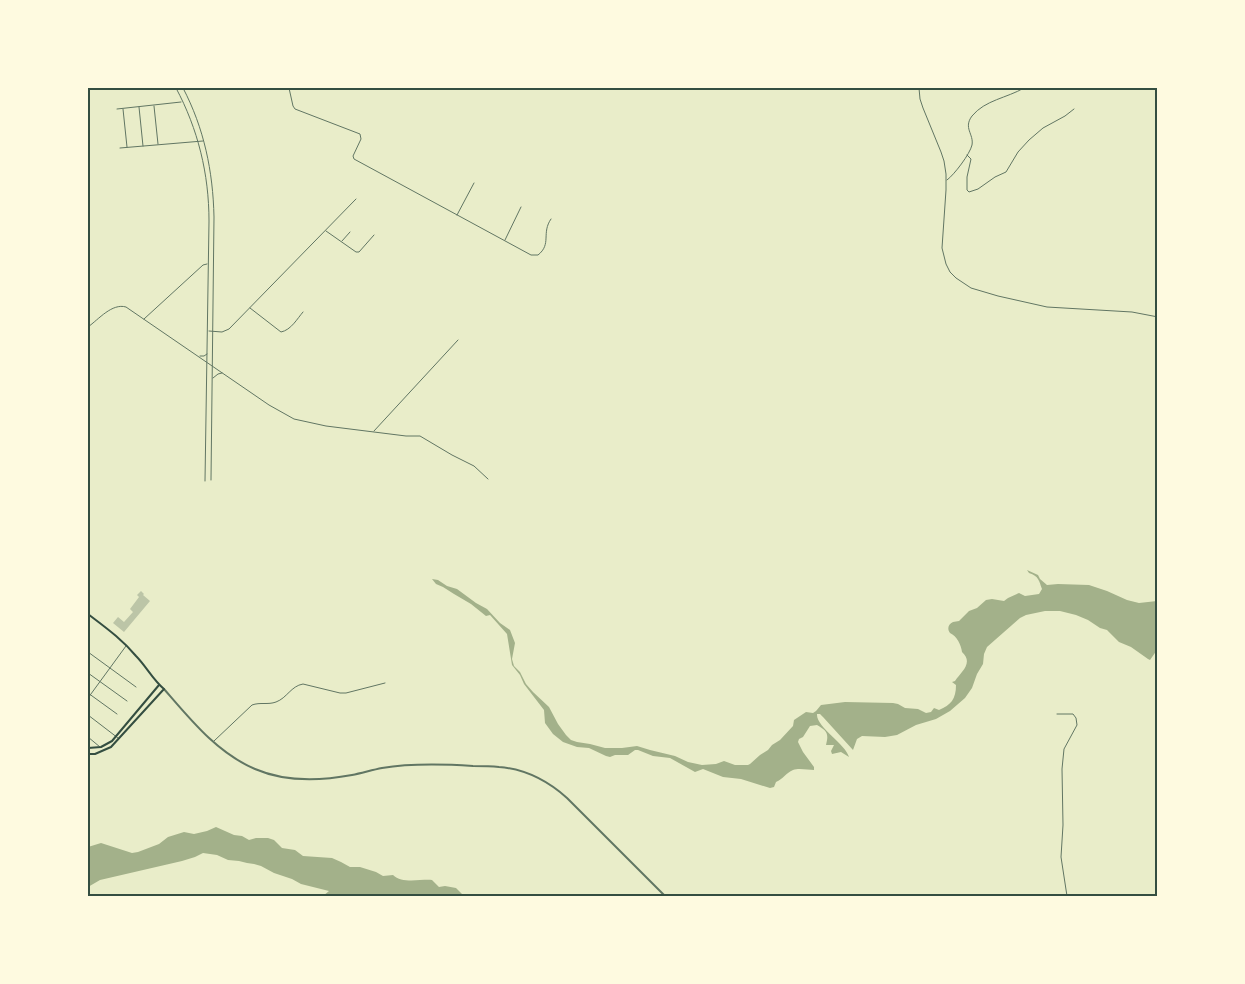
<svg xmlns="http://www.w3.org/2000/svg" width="1245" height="984" font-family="'Nunito Sans',sans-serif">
	<rect width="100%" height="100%" fill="#e9edc9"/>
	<g fill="#a3b18a">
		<path d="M1027,570L1038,575L1040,579L1047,585L1058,584L1089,585L1107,591L1127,600L1139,603L1157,601V650L1150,660L1148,659L1131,647L1119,642L1107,630L1100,628L1088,620L1076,615L1060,611H1045L1026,615L1020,618L987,647L984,654L983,664L977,674L972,688L965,698L950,711L936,719L916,725L897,735L885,737L862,736L857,739L853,750L823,717L820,714H817C816,727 846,744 849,757L841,752L832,754L831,751L834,745H826C829,733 827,731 817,725L810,726L803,737L799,739L798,742L803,752L814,767V770C808,770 799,768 793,770C786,773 783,779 776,782L774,787L770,788L741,779L723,777L703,769L695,772L670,758L653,756L638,750H635L628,755H615L610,757L606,756L589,748L577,747L563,742L553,734L545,723L544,710L524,684L520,675L512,665L507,634L490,615L486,616L471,604L454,594L443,587L436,584L432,579L438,580L447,586L457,589L476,603L487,609L500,623L510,630L515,643L512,659L514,666L520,672L526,684L533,692L549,707L558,724L566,735L571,740L577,742L590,744L605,748H622L637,746L650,750L675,756L688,762L702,765L716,764L724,761L735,765H748L750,764L760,755L768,750L772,745L780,740L793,726L794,720L806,712L813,713L816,711L821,705L845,702L893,703L898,704L905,708L918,709L926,713L931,712L934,708L939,710C951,705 956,699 956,685L952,682L955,681C961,672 974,663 962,652C961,645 957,636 950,633C947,629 948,624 953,622L959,621L969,611L977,608L986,600L992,599L1004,601L1008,598L1019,593L1025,596L1039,594L1042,589C1039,581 1039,576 1029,573Z"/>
		<path d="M216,827L234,835L242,836L249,840L256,838H268L274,840L282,848L295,850L303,856L332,858L341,862L350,867H360L376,872L383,876L393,875C402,884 420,879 432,880L439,887L445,886L456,888L464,896H323L329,891L301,884L292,879L274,873L261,866L254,864L247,863L239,861L228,860L217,855L203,853L195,857L182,861L100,880L88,887V847L101,843L132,853L138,852L159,844L168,837L184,832L194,834L207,831Z"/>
	</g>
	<path fill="#bcc5a7" d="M141,591L144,594L143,595L150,601L124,632L113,623L118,617L124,622L133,612L130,609L139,597L137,595Z"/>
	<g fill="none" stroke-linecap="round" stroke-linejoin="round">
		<g stroke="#617663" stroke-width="1">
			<path d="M176,88C198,129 209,174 209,221L205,481"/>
			<path d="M183,88C204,128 213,171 214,217L211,480"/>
			<path d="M289,88L293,106L295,109L360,134L361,139L353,156L354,159L531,255H538C552,244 541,233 551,219"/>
			<path d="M850,88L858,89"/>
			<path d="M919,88L920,99L923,108L941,152L944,161L946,174V190L942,248L946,264L950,272L956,278L971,288L998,296L1047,307L1132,312L1158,317"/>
			<path d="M154,106L158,144"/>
			<path d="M139,107L143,146"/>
			<path d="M117,109L181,102"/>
			<path d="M123,109L127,147"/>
			<path d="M120,148L203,141"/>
			<path d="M967,155L971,159L967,177V190L969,192L978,189L995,177L1006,172L1018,152L1029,140L1043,128L1065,116L1074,109"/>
			<path d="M947,180C954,175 970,154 972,145C974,134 963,128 972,116C985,100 1007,98 1024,88"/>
			<path d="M457,215L474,183"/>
			<path d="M326,231L356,252H359L374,235"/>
			<path d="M505,240L521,207"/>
			<path d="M342,241L350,232"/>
			<path d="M250,308L281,332C291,330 297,319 303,312"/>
			<path d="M144,319L203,265L207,264"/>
			<path d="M88,327C99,319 112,303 126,307L269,405L294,419L326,426L406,436H420L452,455L474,466L488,479"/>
			<path d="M209,331L222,332L229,329L356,199"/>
			<path d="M200,356H204L207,354"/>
			<path d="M213,378L218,374L222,373"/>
			<path d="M374,431L458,340"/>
			<path d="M88,652L136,687"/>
			<path d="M88,673L127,701"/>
			<path d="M88,693L117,714"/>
			<path d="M88,698L126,646"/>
			<path d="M1057,714H1073L1076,718L1077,725L1064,749L1062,769L1063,825L1061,857L1067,896"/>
			<path d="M88,715L118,738"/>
			<path d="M88,737L100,747"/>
			<path d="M214,741L252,705C260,702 268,705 276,702C287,698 291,686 303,684L340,693H346L385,683"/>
		</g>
		<path stroke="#617663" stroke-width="2" d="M164,689C190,719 217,753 255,769C285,782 320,781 352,775C362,773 372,770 382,768C412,763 442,764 473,766C482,766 490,766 499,767C525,769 548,781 567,798L665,896"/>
		<g stroke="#344e41" stroke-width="2">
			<path d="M88,614C105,627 122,639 136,656C146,666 153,680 164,689L111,747L95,754H88"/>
			<path d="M88,748L101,747L112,741L159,685"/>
		</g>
	</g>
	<rect width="1245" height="984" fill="none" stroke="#fefae0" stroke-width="178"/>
	<rect x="89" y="89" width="1067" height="806" fill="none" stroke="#344e41" stroke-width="2"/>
</svg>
